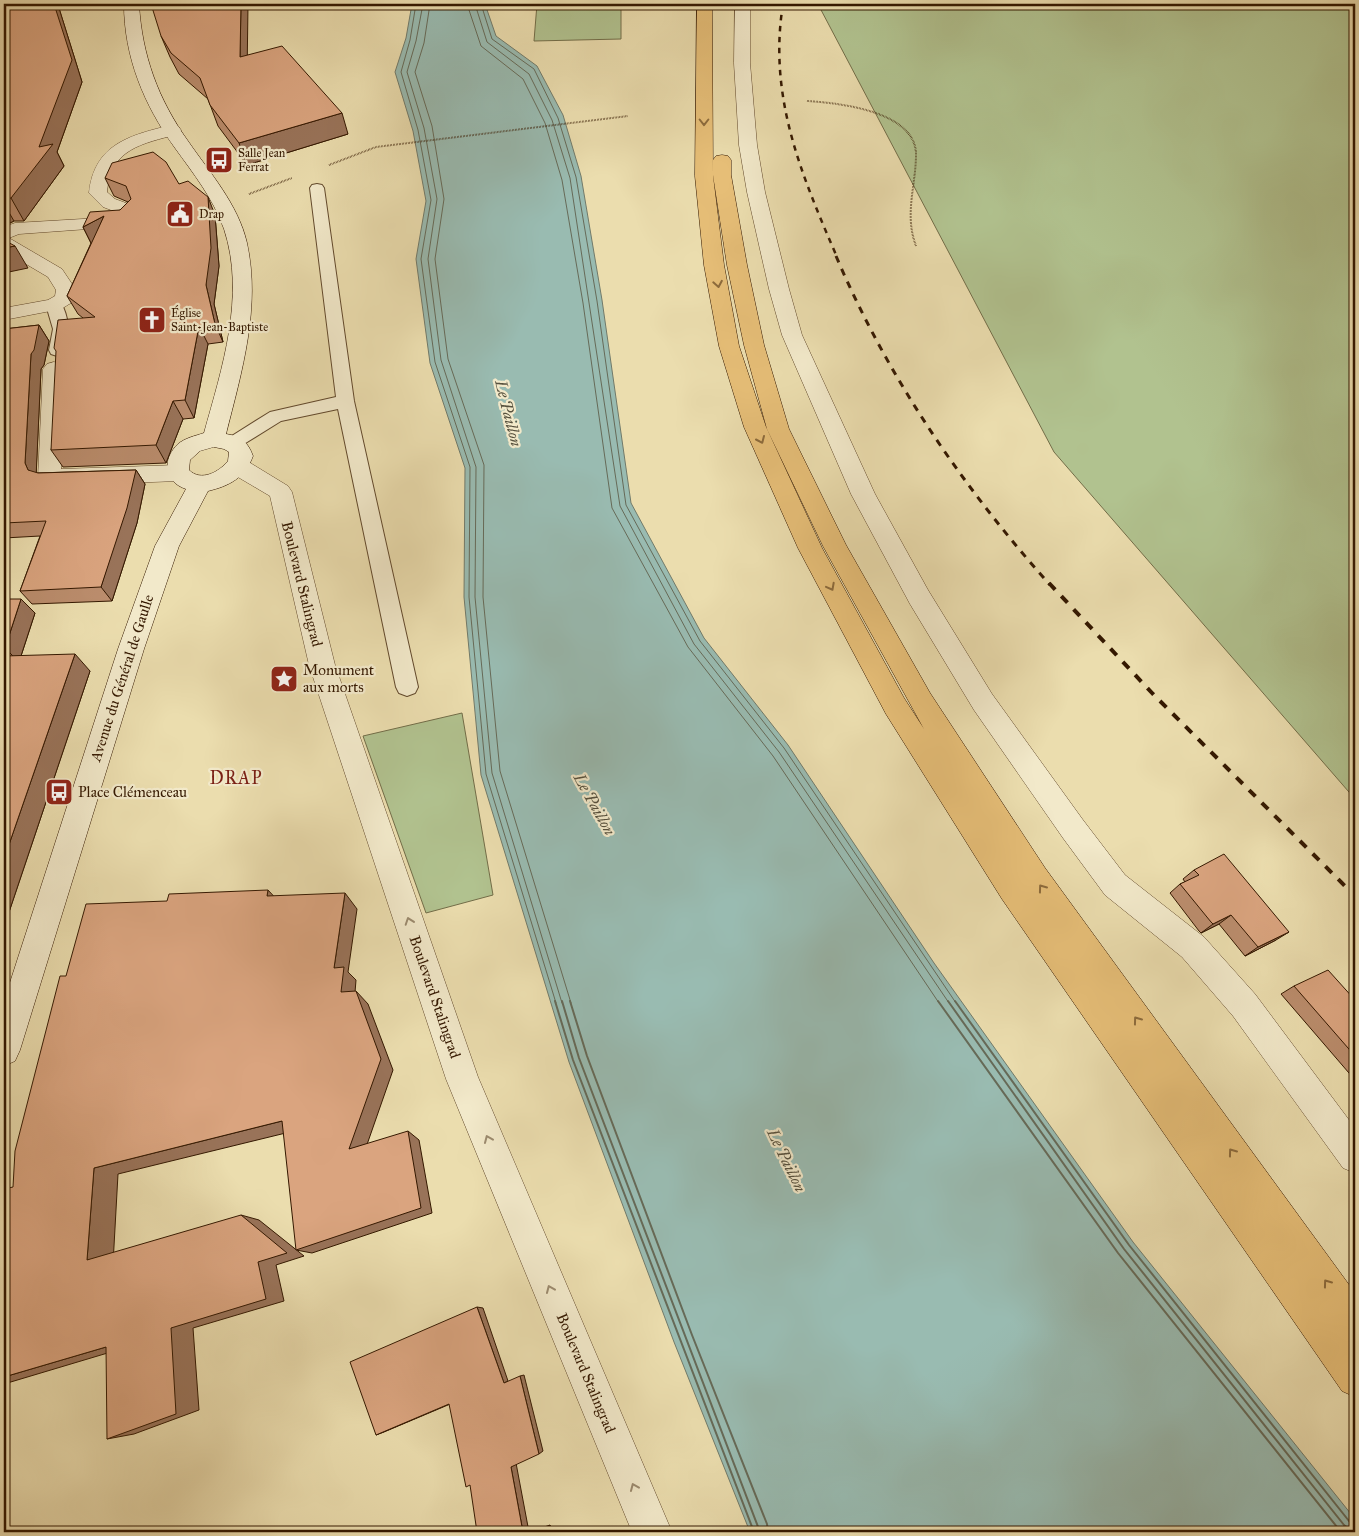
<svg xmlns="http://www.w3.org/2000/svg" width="1359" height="1536" font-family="'IM FELL Great Primer',serif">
	<rect width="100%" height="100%" fill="#ebddae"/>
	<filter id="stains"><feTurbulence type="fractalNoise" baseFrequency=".004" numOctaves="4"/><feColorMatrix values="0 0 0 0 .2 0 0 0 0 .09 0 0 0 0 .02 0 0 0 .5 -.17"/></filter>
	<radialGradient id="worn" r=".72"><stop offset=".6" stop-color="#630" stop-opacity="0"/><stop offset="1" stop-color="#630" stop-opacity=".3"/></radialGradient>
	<g fill="#b1c28f" stroke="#726d48">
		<path d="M537,4H621V39L534,41Z"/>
		<path d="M833,4H1355V799L1054,452L820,8Z"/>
		<path d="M462,713L493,895L426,913L363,736Z"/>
	</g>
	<path fill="#99bbb1" stroke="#717a6a" d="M412,4H485L496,36L537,66L563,115L581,176L602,300L631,503L704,638L788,745L934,963L1133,1242L1351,1514L1355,1522V1532H750L674,1342L569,1062L481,775L464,597L465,468L430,363L416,259L426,201L413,131L395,72L406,38Z"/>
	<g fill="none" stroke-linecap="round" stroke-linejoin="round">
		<g stroke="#666a58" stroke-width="1">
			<path d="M416,4L410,40L401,72L418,130L431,200L421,259L435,362L470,467L469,597L486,774L556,1003"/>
			<path d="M423,4L416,41L407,72L424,128L437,199L428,259L441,360L476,467L475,597L492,773L562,1003"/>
			<path d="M430,4L424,43L415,72L432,126L444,199L435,259L448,359L484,465L483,597L500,771L571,1003"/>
			<path d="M467,4L481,46L523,79L545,123L562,180L583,303L612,508L688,647L773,756L939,1003"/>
			<path d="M475,4L487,42L529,74L552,120L570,178L620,506L694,644L779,752L949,1003"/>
			<path d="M481,4L492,39L534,69L558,118L576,177L597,301L626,505L700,641L784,748L956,1003"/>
		</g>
		<g stroke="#666a58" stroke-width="2">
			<path d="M555,1001L573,1060L754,1532"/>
			<path d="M562,1001L579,1058L760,1532"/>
			<path d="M570,1001L587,1056L692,1335L767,1524L768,1532"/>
			<path d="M938,1001L1118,1253L1341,1532"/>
			<path d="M948,1001L1124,1249L1344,1525L1349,1529L1355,1530"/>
			<path d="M955,1001L1129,1245L1349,1521L1355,1523"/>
		</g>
		<defs>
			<g id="lane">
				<path d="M317,184L322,185L324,188L354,401L418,687L415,693L407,696L399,693L396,687L338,409L281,421L239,447L233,449L227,447L224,443L227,439L270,412L336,397L310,188L312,185Z"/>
				<path d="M54,300L60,301C69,316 72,339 63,354L57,356L51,354L49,350L53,329L46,305L48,301Z"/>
			</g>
			<g id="street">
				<path d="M735,4H750V63L757,145L765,192L789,289L802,335L875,494L928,590L992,694L1083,820L1125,875L1204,937L1255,994L1355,1128V1173L1343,1168L1233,1016L1182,957L1105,895L1063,838L974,710L910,604L851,494L782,335L769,289L747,192L739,145L734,63Z"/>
				<path d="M172,125L178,126L181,130L178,134C142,144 111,148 107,192L115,199L134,206L138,216L129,226L19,234L9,238L62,269L76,290L71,303L61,309L4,320V308L48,300L55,296L56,290L48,277L4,251V227L15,223L117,217L119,213L103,207L89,193C94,144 130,135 172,125Z"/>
				<path d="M54,362L61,364L65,369L61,469L178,465L186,467L189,473L186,479L178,481L49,486L41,484L38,478L43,369L47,364Z"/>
				<path d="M239,459L247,461L288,486L292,492L335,665L478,1077L672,1532H632L446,1079L309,665L270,496L231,473L228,467L231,461Z"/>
			</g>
			<path id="secondary" d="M124,4H139C142,55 158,99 188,141C210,173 238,204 247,243C261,307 242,371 226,434C241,436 248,442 253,456C245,478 229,486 208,491L179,546L144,649L20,1050L15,1061L4,1066V1001L118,649L155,546L186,489C164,482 162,459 178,444C185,438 195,436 204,433C222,368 246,296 224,229C213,198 193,173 175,148C144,105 124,57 124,4ZM214,447L224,449L229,452L228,461C219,472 201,482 189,470L190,460L200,451Z"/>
			<path id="primary" d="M697,4H712L713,176L724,265L739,346L766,427L822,548L904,698L924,729L823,546L767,429L744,345L727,265L713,175V160L716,156L722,155L728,156L731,160V175L747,265L764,345L789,429L846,545L930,693L1045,868L1355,1293V1341L1350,1339L1355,1347V1397L1342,1391L1002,899L886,714L798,548L744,427L719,346L704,265L695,176Z"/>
		</defs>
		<use href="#lane" stroke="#62492c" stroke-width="2"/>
		<use href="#street" stroke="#62492c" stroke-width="1"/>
		<use href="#secondary" stroke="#341800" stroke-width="1"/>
		<use href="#primary" stroke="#341800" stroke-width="1"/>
		<g stroke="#341800" stroke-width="2" stroke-dasharray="0.5 1" stroke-linecap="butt">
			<path d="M807,101C839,103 915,111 916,154C916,186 904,214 916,246"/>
			<path d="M329,165L376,147L628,116"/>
			<path d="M249,194L292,178"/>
		</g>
		<use href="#lane" fill="#f2e9ca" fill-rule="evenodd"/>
		<use href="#street" fill="#f2e9ca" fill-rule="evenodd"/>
		<use href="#secondary" fill="#f2e9ca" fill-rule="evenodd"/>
		<use href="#primary" fill="#e6be77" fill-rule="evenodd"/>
		<path stroke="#341800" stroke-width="2.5" stroke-dasharray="5.5 5.5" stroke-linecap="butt" d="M783,4C768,96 801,174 837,257"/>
		<path stroke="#341800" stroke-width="3" stroke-dasharray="7 7" stroke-linecap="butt" d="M836,256C888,378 962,486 1050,585"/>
		<path stroke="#341800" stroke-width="4" stroke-dasharray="9 9" stroke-linecap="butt" d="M1049,583L1153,694L1355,896"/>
	</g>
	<g fill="#bb8d6d" stroke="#341800">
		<path d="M4,4H63L58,5L82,82L57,152L64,166L24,221H14L4,226Z"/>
		<path d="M161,36L248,55L348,134L247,165L218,126L208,99L179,74L170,57Z"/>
		<path d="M105,178L179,184L215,215L219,266L214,304L223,342L208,344L194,418L183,419L166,463L63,467L51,450L83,318L78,314L67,296L91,243L83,227L120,210L128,202L114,196Z"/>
		<path d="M39,325L49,341L44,365L41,369L36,473L136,470L145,484L137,523L112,601L32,604L20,591L40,536L4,538V329Z"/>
		<path d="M4,599L35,613L21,656L90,671L4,927Z"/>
		<path d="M1194,870L1276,940L1245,956L1219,924L1201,933L1199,931L1170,893L1180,884L1185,882L1183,879Z"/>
		<path d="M1294,986L1355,1000V1080L1281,994Z"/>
		<path d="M550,1525L551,1532H530Z"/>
	</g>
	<g fill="#997359" stroke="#341800">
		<path d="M54,4H63L58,5L82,82L57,152L64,166L24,221L11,198L39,147Z"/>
		<path d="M241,4H248L247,78L240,57Z"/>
		<path d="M342,113L348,134L247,165L239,143Z"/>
		<path d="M208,197L215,215L219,266L214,304L223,342L215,324L206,285Z"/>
		<path d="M4,204L14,221L4,226Z"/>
		<path d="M104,216L92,245L83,227Z"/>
		<path d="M15,246L28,268L4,273V248Z"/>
		<path d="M39,325L49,341L44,365L41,369L36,478L28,470L25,463L31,354Z"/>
		<path d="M199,326L208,344L194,418L185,400Z"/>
		<path d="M173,401L183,419L166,463L156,445Z"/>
		<path d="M136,470L145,484L137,523L112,601L101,587Z"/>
		<path d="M21,599L35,613L19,662L5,648Z"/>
		<path d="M75,654L90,671L4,927V859Z"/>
		<path d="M268,890L283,906L267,896Z"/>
		<path d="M345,893L357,909L348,972L356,980L354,1005L341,992L334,968Z"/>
		<path d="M1231,915L1219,924L1201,933L1213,924Z"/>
		<path d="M1289,932L1276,940L1245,956L1258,947Z"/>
		<path d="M356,991L368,1004L393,1070L363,1156L349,1149Z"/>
		<path d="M282,1121L298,1130L118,1174L113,1264L87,1260L94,1168Z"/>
		<path d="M408,1131L419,1140L432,1213L312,1253L296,1250Z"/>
		<path d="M241,1215L259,1220L304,1256L276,1265L284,1301L193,1328L199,1410L134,1434L107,1439L171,1328Z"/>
		<path d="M477,1307L483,1308L508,1381L504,1383Z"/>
		<path d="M131,1346L4,1384V1399V1377L106,1347Z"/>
		<path d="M524,1375L543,1451L539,1454L520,1376Z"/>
		<path d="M455,1402L384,1432L376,1435L449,1404Z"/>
		<path d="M516,1463L529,1532H523L511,1467Z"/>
		<path d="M550,1525L551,1532H546V1530Z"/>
	</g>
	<g fill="#daa47f" stroke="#341800">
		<path d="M4,4H54L72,60L39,147L53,144L11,198L4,199Z"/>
		<path d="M151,4H241L240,57L282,46L342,113L239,143L210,105L200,78L171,53L161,36Z"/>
		<path d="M153,152L166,162L179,184L188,181L208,197L211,248L206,285L215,324L199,326L185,400L173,401L156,445L51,450L56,351L54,348L58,320L95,317L67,296L104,216L83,227L90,212L120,210L131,199L126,186L105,178L112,163Z"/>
		<path d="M4,240L15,246L4,248Z"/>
		<path d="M39,325L34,350L31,354L25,463L28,470L38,473L136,470L127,508L101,587L20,591L46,521L4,523V329Z"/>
		<path d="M4,599H21L5,648H4Z"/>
		<path d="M75,654L4,859V656Z"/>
		<path d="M1224,854L1289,932L1258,947L1231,915L1213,924L1211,922L1180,884L1199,875L1194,870Z"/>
		<path d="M268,890L267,896L345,893L334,968L344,967L341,992L356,991L381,1059L349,1149L408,1131L421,1208L296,1250L282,1121L94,1168L87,1260L241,1215L287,1253L258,1262L266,1299L171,1328L176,1414L107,1439L106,1347L4,1377V1189L13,1187L15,1151L60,976H66L86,904L167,901L169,894Z"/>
		<path d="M1328,970L1355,1000V1056L1294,986Z"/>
		<path d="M477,1307L504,1383L520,1376L539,1454L511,1467L523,1532H477L470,1485L466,1487L449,1404L376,1435L350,1362Z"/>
	</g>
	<defs><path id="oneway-chevron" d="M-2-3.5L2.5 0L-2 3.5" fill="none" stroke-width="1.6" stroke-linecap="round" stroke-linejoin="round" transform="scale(1.25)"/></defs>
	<g stroke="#8d6b3c">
		<use href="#oneway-chevron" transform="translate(704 122) rotate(90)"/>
		<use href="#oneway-chevron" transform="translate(718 284) rotate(80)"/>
		<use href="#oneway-chevron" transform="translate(761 440) rotate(66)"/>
		<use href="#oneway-chevron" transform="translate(831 587) rotate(62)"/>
		<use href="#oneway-chevron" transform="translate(1042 888) rotate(-126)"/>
		<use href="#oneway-chevron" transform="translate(1137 1020) rotate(-126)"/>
		<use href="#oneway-chevron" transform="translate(1232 1152) rotate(-126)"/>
		<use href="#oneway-chevron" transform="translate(1327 1283) rotate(-126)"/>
	</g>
	<g stroke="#9c8b6f">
		<use href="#oneway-chevron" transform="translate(409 921) rotate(-109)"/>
		<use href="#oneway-chevron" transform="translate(488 1139) rotate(-113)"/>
		<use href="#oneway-chevron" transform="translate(550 1289) rotate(-113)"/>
		<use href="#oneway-chevron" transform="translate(634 1487) rotate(-113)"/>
	</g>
	<defs>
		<symbol id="bus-square" viewBox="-11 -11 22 22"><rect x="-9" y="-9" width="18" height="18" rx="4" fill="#8f2418" stroke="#f2e9ca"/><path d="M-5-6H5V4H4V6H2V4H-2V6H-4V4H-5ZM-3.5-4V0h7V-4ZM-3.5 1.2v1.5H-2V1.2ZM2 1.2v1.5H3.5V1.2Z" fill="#fff"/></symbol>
		<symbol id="civic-square" viewBox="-11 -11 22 22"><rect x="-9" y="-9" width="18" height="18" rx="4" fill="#8f2418" stroke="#f2e9ca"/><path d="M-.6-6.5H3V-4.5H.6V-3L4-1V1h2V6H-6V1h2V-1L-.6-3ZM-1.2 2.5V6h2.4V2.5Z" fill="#fff"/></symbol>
		<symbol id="church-square" viewBox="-11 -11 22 22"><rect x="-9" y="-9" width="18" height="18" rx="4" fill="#8f2418" stroke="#f2e9ca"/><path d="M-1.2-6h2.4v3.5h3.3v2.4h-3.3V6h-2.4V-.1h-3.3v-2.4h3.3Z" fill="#fff"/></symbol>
		<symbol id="sight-square" viewBox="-11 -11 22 22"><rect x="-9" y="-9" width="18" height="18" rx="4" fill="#8f2418" stroke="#f2e9ca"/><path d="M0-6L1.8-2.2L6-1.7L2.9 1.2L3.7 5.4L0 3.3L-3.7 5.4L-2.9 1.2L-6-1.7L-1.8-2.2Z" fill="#fff"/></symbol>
	</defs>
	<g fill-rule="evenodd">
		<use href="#bus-square" x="203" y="144" width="32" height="32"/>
		<use href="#civic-square" x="164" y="198" width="32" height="32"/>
		<use href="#church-square" x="136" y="304" width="32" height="32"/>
		<use href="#sight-square" x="268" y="663" width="32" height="32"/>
		<use href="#bus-square" x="43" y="776" width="32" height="32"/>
	</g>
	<g text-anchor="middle" stroke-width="4.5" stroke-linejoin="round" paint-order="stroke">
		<g font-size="12" fill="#341800" stroke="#f2e9ca" text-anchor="start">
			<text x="238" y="157">Salle Jean<tspan x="238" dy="14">Ferrat</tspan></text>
			<text x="199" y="218">Drap</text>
			<text x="171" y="317">Église<tspan x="171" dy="14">Saint-Jean-Baptiste</tspan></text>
		</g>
		<g font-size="15" fill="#341800" stroke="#f2e9ca">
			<text transform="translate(302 584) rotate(76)" y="5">Boulevard Stalingrad</text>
			<text transform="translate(122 678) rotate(-72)" y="5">Avenue du Général de Gaulle</text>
			<text transform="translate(435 997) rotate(71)" y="5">Boulevard Stalingrad</text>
			<text transform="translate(586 1373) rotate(67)" y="5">Boulevard Stalingrad</text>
		</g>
		<g font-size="15" fill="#341800" stroke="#f2e9ca" text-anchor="start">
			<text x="303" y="675">Monument<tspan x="303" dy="17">aux morts</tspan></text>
			<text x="78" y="797">Place Clémenceau</text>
		</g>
		<g font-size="16" font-style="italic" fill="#57513e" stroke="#f2e9ca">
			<text transform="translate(509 413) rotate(76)" y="6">Le Paillon</text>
			<text transform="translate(595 804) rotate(61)" y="6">Le Paillon</text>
			<text transform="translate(787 1160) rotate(64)" y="6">Le Paillon</text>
		</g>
		<g font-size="18" letter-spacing="1" fill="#7a1f14" stroke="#f2e9ca">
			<text x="236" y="784">DRAP</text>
		</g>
	</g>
	<rect width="1359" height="1536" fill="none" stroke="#ebddae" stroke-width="20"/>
	<rect x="5" y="5" width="1349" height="1526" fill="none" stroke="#341800" stroke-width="2.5"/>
	<rect x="10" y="10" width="1339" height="1516" fill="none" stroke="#341800"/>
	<rect width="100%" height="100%" filter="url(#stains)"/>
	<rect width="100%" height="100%" fill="url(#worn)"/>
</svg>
